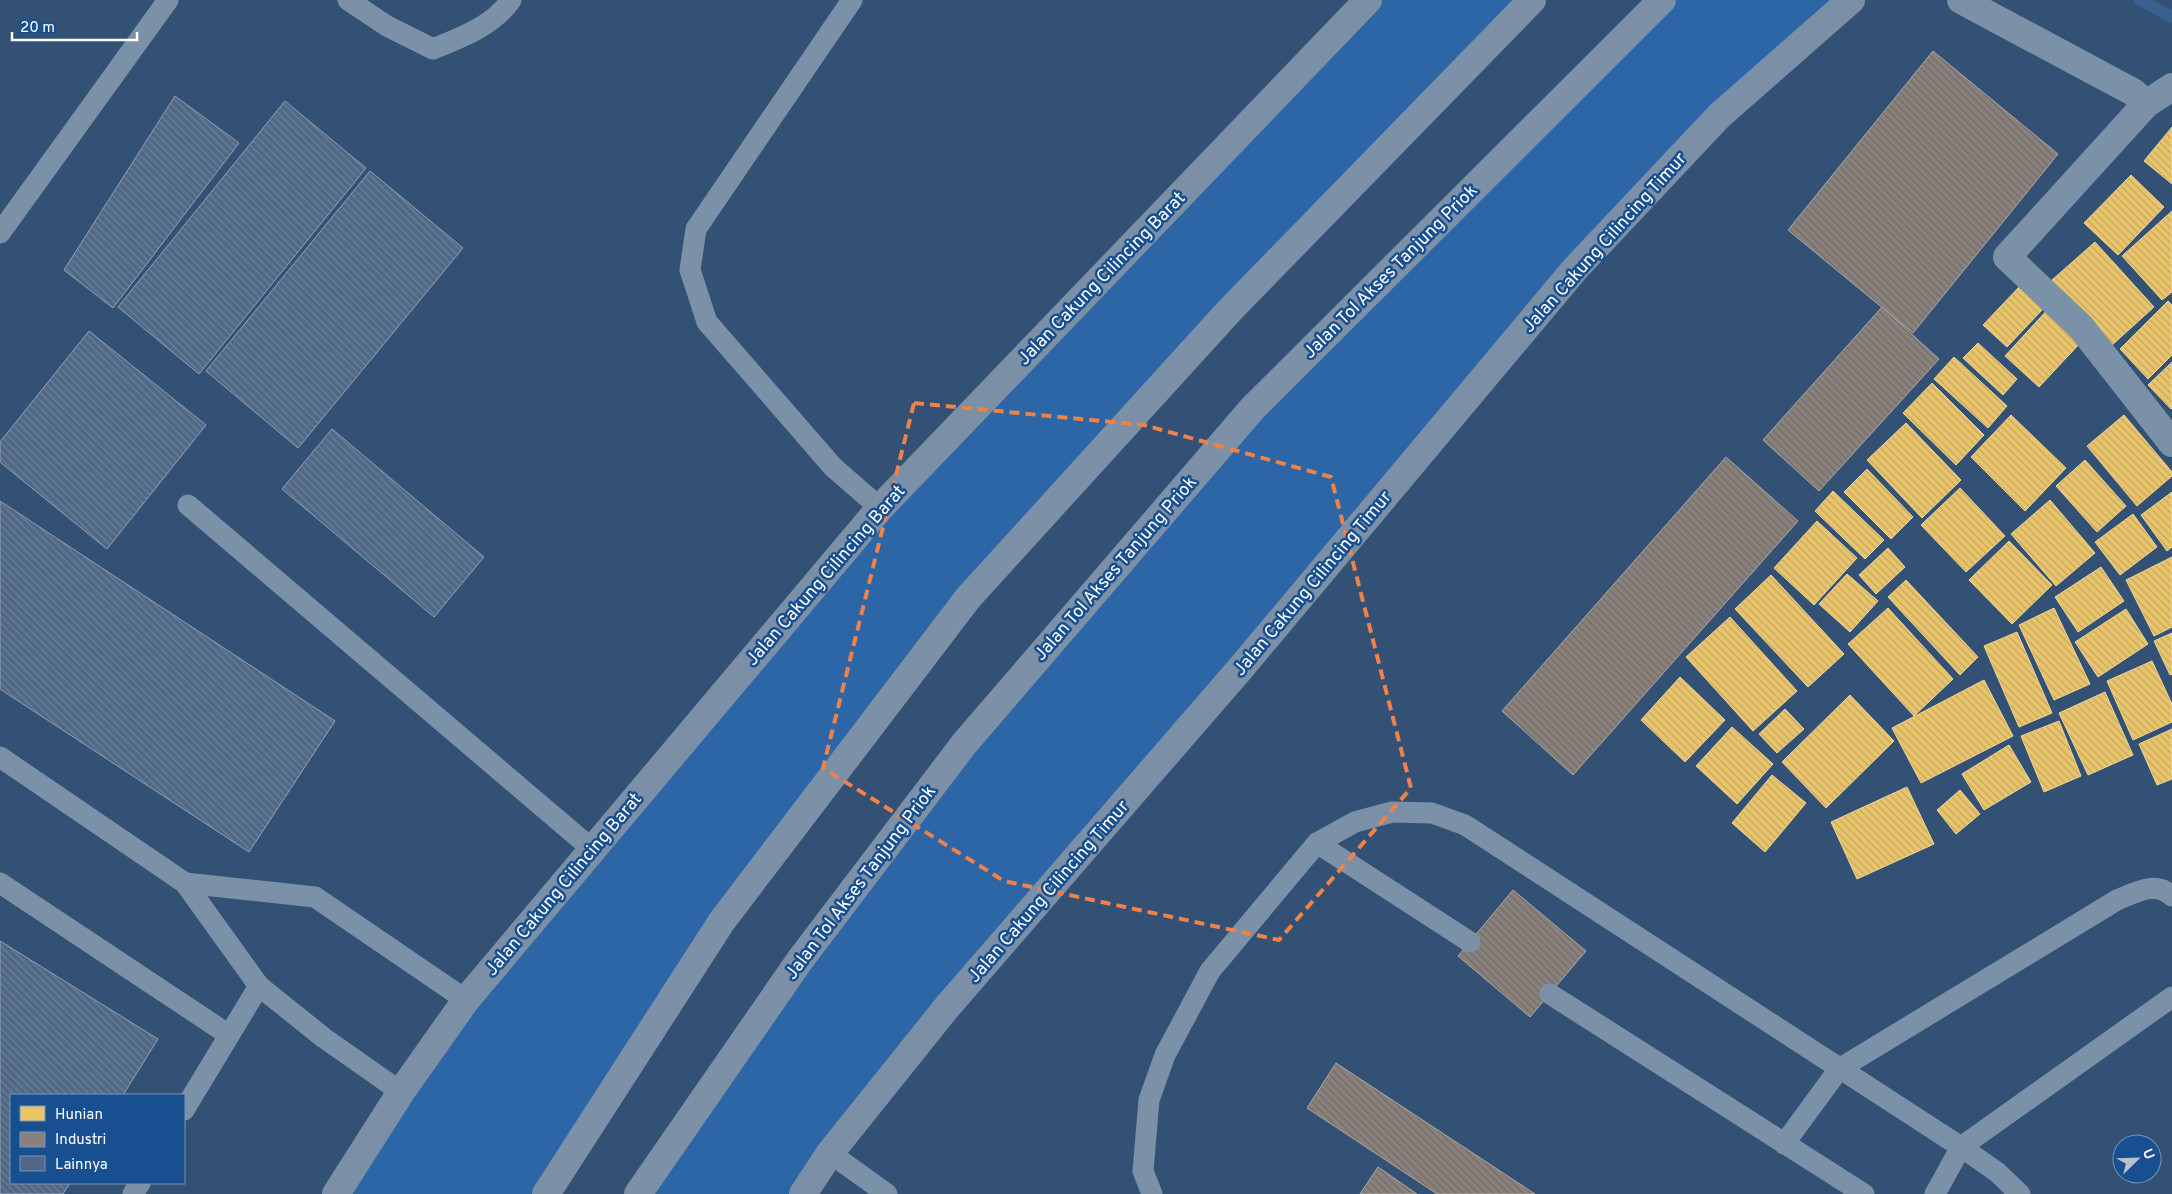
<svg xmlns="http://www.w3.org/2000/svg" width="2172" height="1194" font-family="Overpass,sans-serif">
	<defs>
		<pattern id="homes-back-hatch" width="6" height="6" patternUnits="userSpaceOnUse" patternTransform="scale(1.25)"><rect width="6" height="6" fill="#e9c46a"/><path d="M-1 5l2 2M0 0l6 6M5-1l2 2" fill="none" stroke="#c2a662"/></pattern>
		<pattern id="industry-back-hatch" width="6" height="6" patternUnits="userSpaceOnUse" patternTransform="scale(1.25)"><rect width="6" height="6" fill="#8a817c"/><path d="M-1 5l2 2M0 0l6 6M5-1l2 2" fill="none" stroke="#716c69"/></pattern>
		<pattern id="building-back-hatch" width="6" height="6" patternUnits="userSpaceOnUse" patternTransform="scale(1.25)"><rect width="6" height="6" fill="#506885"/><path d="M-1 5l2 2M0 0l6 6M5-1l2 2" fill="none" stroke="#6a7f97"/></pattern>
	</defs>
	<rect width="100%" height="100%" fill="#335175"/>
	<g fill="#2c66a7">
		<path d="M1370,0H1532L968,598L722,921L546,1194H336L401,1092L880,508Z"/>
		<path d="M1665,0H1851L1719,116L803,1194H639L858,883L1252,409Z"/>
	</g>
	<g fill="url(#homes-back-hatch)" stroke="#f0d697">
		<path d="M2172,127V184L2144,161Z"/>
		<path d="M2131,175L2164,207L2118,255L2084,223Z"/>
		<path d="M2172,211V292L2162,300L2122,256Z"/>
		<path d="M2095,242L2154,307L2111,346L2052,280Z"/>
		<path d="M2020,286L2043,309L2007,347L1983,325Z"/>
		<path d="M2168,301L2172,305V355L2148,379L2120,349Z"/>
		<path d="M2049,308L2083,340L2039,387L2005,356Z"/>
		<path d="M1978,343L2017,379L2003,395L1963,358Z"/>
		<path d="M1954,357L2007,406L1988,428L1934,379Z"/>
		<path d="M2172,362V408L2171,409L2148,385Z"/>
		<path d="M1932,383L1984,435L1956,465L1903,413Z"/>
		<path d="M2011,415L2066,468L2025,511L1971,457Z"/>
		<path d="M2124,415L2172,472V476L2137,506L2087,446Z"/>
		<path d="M1906,423L1961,480L1922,518L1867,460Z"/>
		<path d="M2085,460L2126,506L2097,532L2056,486Z"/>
		<path d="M1867,469L1913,517L1891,539L1844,492Z"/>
		<path d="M1960,488L2005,536L1966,572L1921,525Z"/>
		<path d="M1833,491L1884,540L1865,559L1815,511Z"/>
		<path d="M2172,492V547L2167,551L2141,515Z"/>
		<path d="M2050,500L2095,553L2056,586L2011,534Z"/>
		<path d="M2133,514L2157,547L2120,575L2095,542Z"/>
		<path d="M1817,521L1857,558L1814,605L1774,568Z"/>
		<path d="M2009,541L2052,585L2012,624L1969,580Z"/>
		<path d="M1888,548L1905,567L1876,594L1859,575Z"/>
		<path d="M2172,557V627L2154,636L2126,580Z"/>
		<path d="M2101,567L2124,601L2078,632L2055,597Z"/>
		<path d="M1847,574L1878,601L1850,632L1819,604Z"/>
		<path d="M1771,575L1844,654L1808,687L1735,609Z"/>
		<path d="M1906,580L1978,657L1960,675L1888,597Z"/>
		<path d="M1888,608L1953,679L1914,716L1848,644Z"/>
		<path d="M2054,608L2090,684L2054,700L2019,625Z"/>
		<path d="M2126,609L2148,644L2098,677L2075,642Z"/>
		<path d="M1730,617L1797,691L1753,731L1686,657Z"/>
		<path d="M2017,632L2052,713L2019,727L1984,646Z"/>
		<path d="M2172,633V674L2170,675L2154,641Z"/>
		<path d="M2152,661L2172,704V722L2133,740L2107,681Z"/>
		<path d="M1680,677L1725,720L1685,762L1641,720Z"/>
		<path d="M1984,680L2013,736L1921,783L1892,728Z"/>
		<path d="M2105,692L2133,755L2088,775L2059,713Z"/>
		<path d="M1850,695L1894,741L1826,808L1782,762Z"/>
		<path d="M1785,709L1804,729L1777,753L1759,734Z"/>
		<path d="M2059,721L2081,776L2044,792L2021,736Z"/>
		<path d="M1732,727L1773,764L1737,804L1696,766Z"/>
		<path d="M2172,729V779L2157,785L2139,744Z"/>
		<path d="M2009,745L2031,782L1984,810L1962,774Z"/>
		<path d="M1772,775L1806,803L1765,852L1732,823Z"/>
		<path d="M1907,787L1934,844L1857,879L1831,822Z"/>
		<path d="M1960,790L1980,814L1956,834L1937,810Z"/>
	</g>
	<g fill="url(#industry-back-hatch)" stroke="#ada7a3">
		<path d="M1933,51L2058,154L1913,333L1788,230Z"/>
		<path d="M1882,307L1939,359L1819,491L1763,440Z"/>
		<path d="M1726,457L1798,521L1573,775L1502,711Z"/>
		<path d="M1513,890L1586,951L1530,1017L1458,956Z"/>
		<path d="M1336,1063L1535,1194H1437L1307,1108Z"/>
		<path d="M1378,1167L1417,1194H1360Z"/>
	</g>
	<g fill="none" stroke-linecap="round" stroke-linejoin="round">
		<path stroke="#39608e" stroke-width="12" d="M2140,0L2172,17"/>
	</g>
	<g fill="url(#building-back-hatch)" stroke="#90a2b6">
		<path d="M175,96L239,143L113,308L64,270Z"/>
		<path d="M285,101L366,168L199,374L118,307Z"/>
		<path d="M370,171L463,248L298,448L206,371Z"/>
		<path d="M89,331L206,425L107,549L0,462V442Z"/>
		<path d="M332,429L484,557L434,617L282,489Z"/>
		<path d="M0,501L335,721L249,852L0,689Z"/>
		<path d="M0,941L158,1039L123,1095H11V1183H70L63,1194H0Z"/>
	</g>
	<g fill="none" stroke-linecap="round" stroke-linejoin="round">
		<g stroke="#7b91a8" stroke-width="21">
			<path d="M348,0L387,26L433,49C462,37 493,26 511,0"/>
			<path d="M852,0L696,229L690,270L707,322L833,467L880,508"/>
			<path d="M0,233L168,0"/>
			<path d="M188,505L592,849"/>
			<path d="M0,757L185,883L259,986L324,1038L401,1092"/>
			<path d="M1317,843L1470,942"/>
			<path d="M0,883L229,1035"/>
			<path d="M185,883L315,897L466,1000"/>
			<path d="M1550,994L1864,1194"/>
			<path d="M184,1110L259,986"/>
			<path d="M1784,1144L1839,1069L2117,900C2135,893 2155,880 2172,896"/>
			<path d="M830,1153L887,1194"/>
			<path d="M133,1194L140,1183"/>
			<path d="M1152,1194L1143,1171L1149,1100L1165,1055L1210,971L1317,843L1355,822L1392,812L1432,813L1465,825L1961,1147L1997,1172L2020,1194"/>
			<path d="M1935,1194L1961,1147L2172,997"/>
		</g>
		<g stroke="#7b91a8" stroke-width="28">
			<path d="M1961,0L2133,92L2146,104L2172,87"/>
			<path d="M2146,104L2007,257L2081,327L2172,443"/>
		</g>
		<g stroke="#7b90a7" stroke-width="28">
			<path d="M336,1194L401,1092L466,1000L880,508L1368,0"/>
			<path d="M803,1194L830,1153L947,1007L1240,669L1575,269L1719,116L1851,0"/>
		</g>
		<g stroke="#7c91a7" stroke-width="28">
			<path d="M546,1194L722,921L968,598L1230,310L1532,0"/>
			<path d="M638,1194L800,960L964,744L1252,409L1662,0"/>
		</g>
	</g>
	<path fill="none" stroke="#ee8249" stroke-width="4" stroke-dasharray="10 6" stroke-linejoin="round" d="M914,403L1144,425L1331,477L1411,788L1279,940L1004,881L823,768Z"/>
	<g text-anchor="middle" stroke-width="5" stroke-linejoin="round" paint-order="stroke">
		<g font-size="18" fill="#fff" stroke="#184f90">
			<text transform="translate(1604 242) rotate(-48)" y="6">Jalan Cakung Cilincing Timur</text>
			<text transform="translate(1390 271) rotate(-45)" y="6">Jalan Tol Akses Tanjung Priok</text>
			<text transform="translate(1101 278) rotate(-46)" y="6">Jalan Cakung Cilincing Barat</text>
			<text transform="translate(1115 568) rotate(-49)" y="6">Jalan Tol Akses Tanjung Priok</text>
			<text transform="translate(825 575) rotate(-49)" y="6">Jalan Cakung Cilincing Barat</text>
			<text transform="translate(1312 583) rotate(-50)" y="6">Jalan Cakung Cilincing Timur</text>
			<text transform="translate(860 882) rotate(-53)" y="6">Jalan Tol Akses Tanjung Priok</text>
			<text transform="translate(563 884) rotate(-50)" y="6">Jalan Cakung Cilincing Barat</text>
			<text transform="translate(1048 891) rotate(-49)" y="6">Jalan Cakung Cilincing Timur</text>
		</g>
	</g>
	<rect x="10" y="1094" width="175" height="90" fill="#184f90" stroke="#7495bc"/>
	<rect x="20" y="1106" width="25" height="15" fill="#e9c46a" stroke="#7495bc"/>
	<text x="55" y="1119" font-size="15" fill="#ffffff">Hunian</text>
	<rect x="20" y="1132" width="25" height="15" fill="#8a817c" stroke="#7495bc"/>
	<text x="55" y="1144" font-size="15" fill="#ffffff">Industri</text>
	<rect x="20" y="1156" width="25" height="15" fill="#506885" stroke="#7495bc"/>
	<text x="55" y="1169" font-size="15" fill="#ffffff">Lainnya</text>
	<g transform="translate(2137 1159) rotate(67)"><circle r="24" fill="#184f90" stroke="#7495bc"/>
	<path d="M0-4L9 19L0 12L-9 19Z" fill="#b8c2cf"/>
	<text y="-8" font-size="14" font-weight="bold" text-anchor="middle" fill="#ffffff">U</text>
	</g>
	<path d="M12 32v8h125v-8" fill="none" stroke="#ffffff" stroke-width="2.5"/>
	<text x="20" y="32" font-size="15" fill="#ffffff" stroke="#184f90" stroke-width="4" paint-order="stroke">20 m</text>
</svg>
